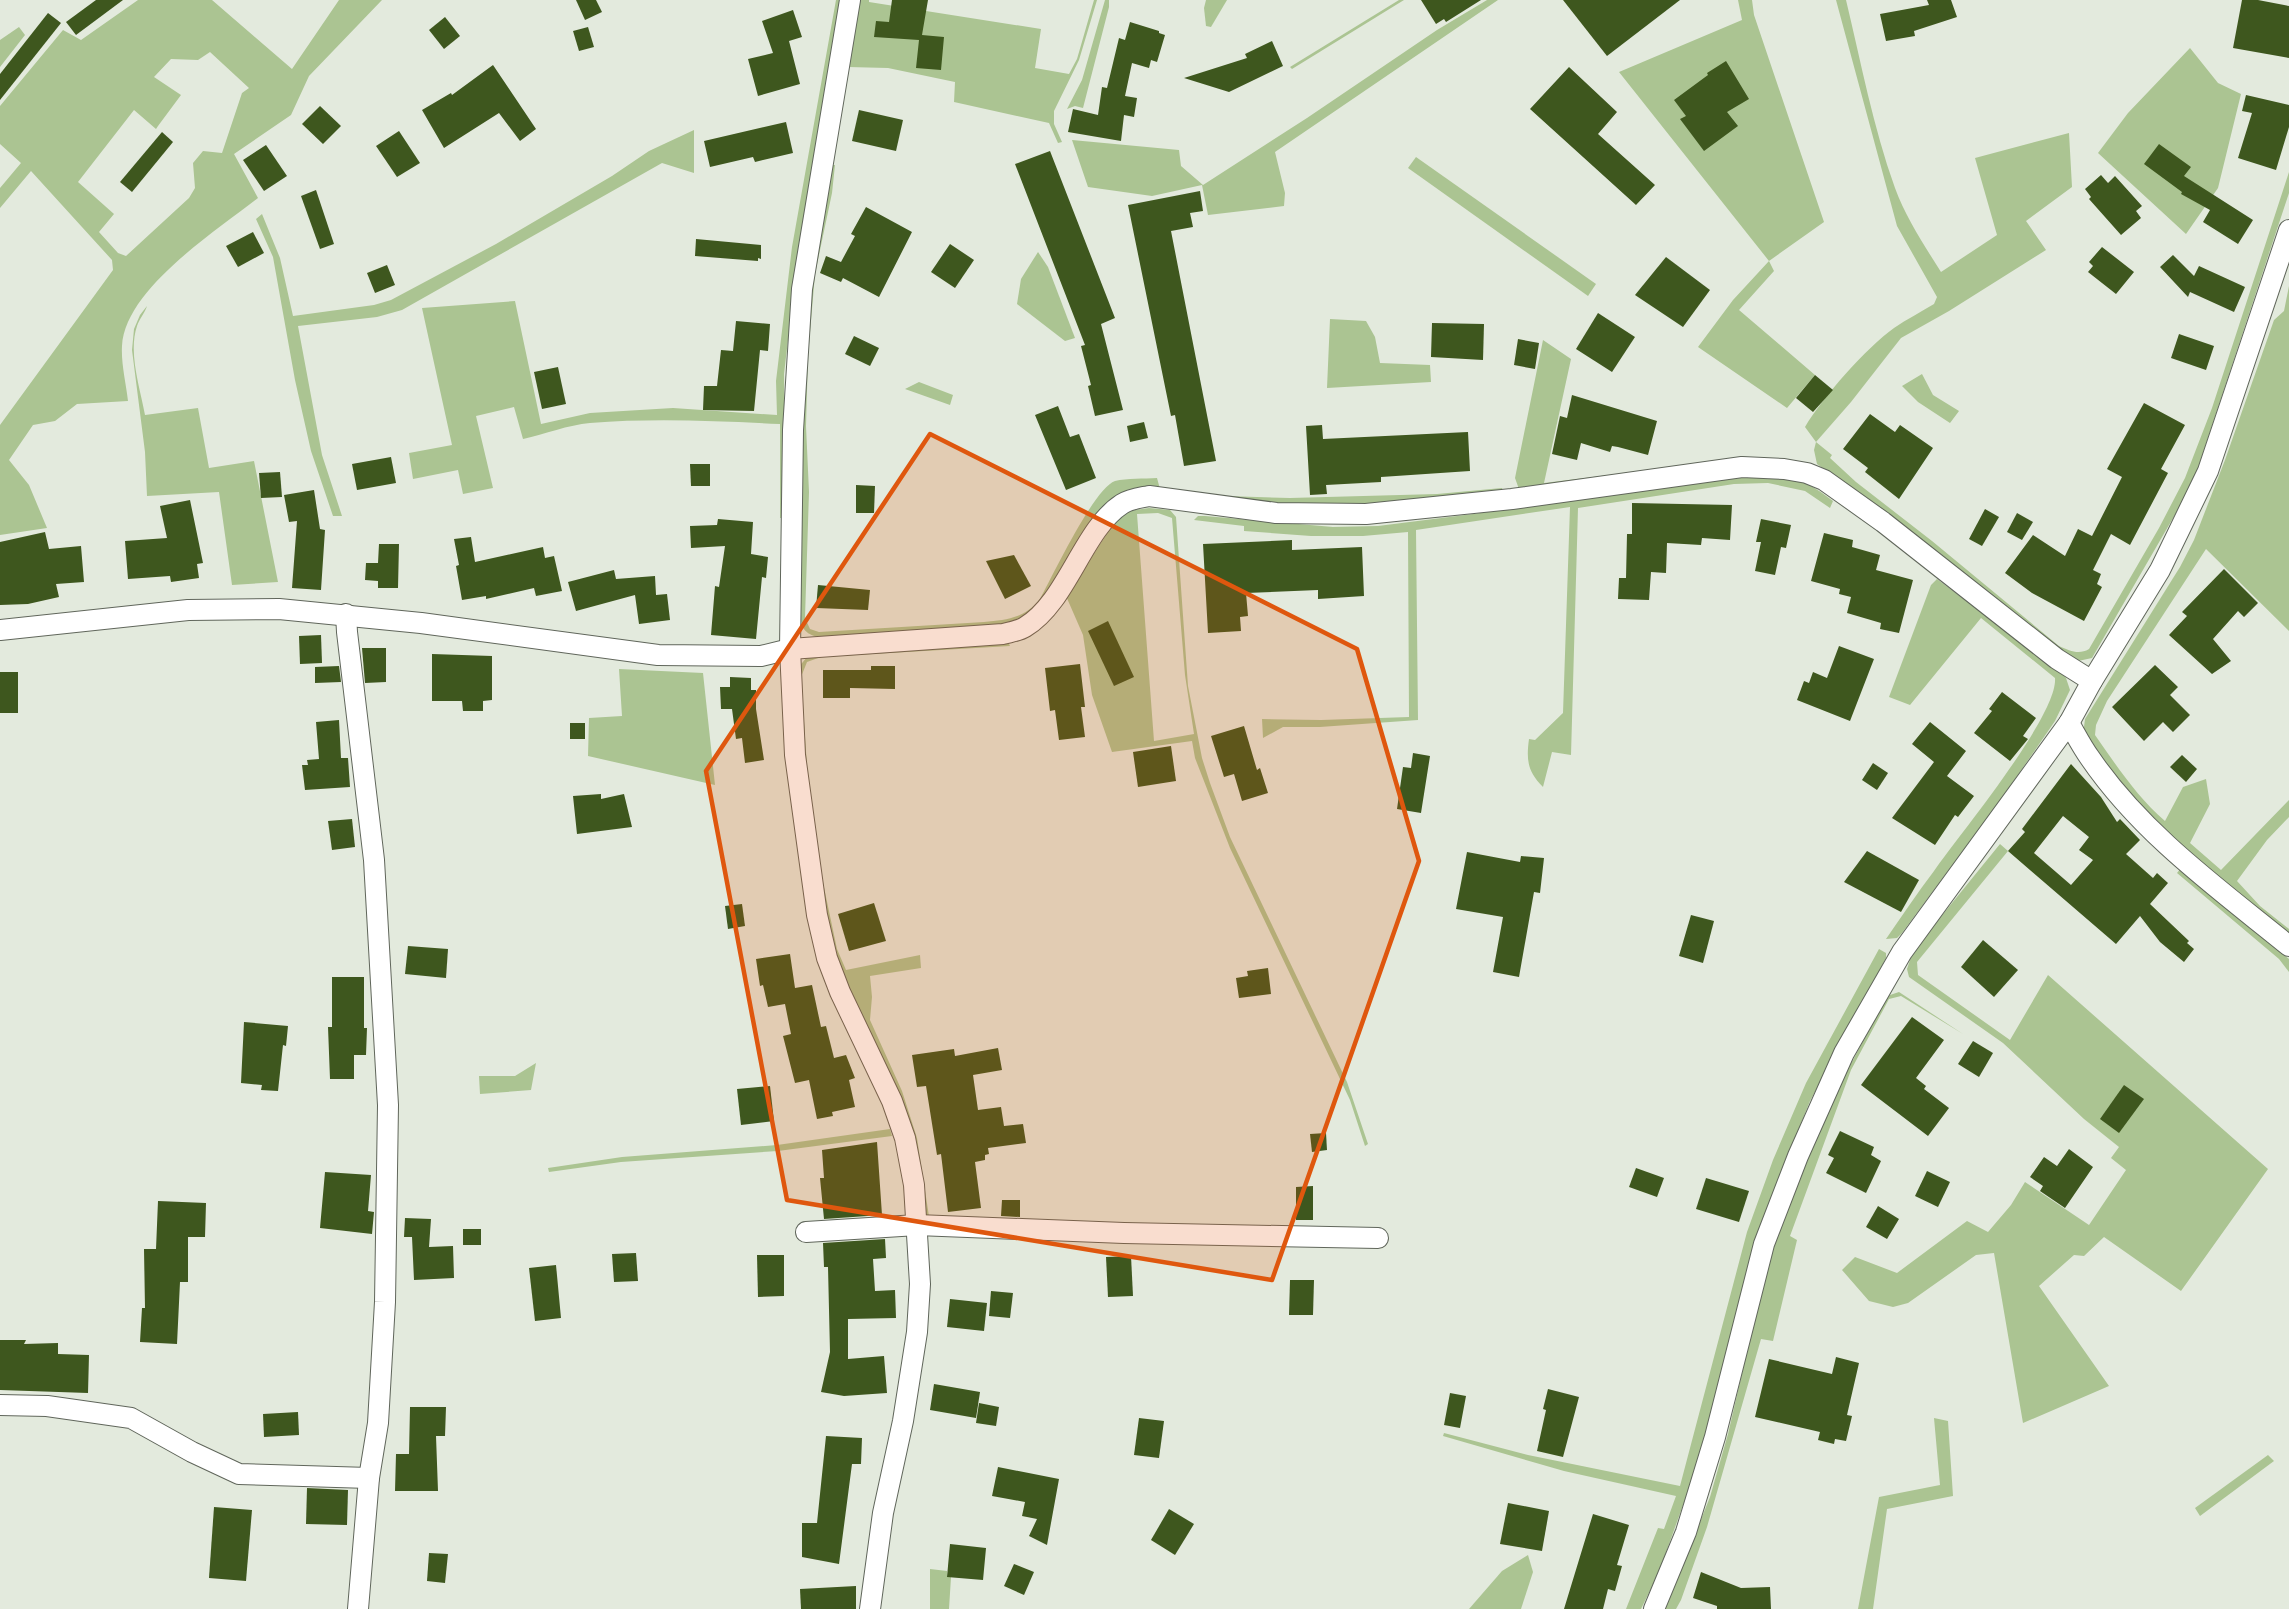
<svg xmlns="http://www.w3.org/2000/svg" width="2289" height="1609" font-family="'Exo 2',sans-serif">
	<rect width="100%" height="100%" fill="#e3eadd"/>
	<g fill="#abc492" fill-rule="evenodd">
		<path d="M138,0H212L292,69L339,0H382L309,76L291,115L234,154L258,198C216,231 125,289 122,346C121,364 126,383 128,401L77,404L55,421L33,425L9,460L29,485L47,528L0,535V425L113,270L112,260L31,171L0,208V188L21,163L0,144V106L63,30L81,40ZM210,52L249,88L242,93L222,153L203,151L193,163L195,188L189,198L126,256L118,253L99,232L114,214L78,182L134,110L156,129L158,126L181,95L154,77L171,59L198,60Z"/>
		<path d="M836,0H843L793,297L784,374L785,518H780V424C716,421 654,418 590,423C568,425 545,434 523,439L514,407L476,416L493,488L463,494L458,470L413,479L409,453L452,445L422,308L515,301L541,424L590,413L673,408L777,415L776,381L792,247Z"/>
		<path d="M858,0H869V2L1041,29L1035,68L1069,74L1077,59L1094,0H1097L1079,60L1054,111V124L1062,142L1058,143L1049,123L954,102L955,82L888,68L848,67Z"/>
		<path d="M1105,0H1109V7L1083,108L1075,106L1067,109L1082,80Z"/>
		<path d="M1206,0H1227L1211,27L1206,26L1204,8Z"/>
		<path d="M1399,0H1404L1292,69L1290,67Z"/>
		<path d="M1487,0H1498L1275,152L1285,193L1284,206L1208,215L1202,185L1152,196L1088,187L1072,140L1179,150L1181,166L1203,185L1307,118L1437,30Z"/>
		<path d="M1738,0H1752L1754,15L1824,222L1769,261L1774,271L1739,310L1815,375L1787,408L1698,347L1733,300L1769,261L1619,72L1742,20Z"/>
		<path d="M1836,0H1846C1861,62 1873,127 1895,188C1906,218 1924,245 1941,272L1997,235L1975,158L2069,133L2072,187L2026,221L2046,250L1949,311L1901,338L1851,402L1816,442L1832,455L1830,458L1856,482L1932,541L2059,646C2070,651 2079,655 2089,649L2159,528L2185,478L2212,408L2289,172V193L2196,474L2180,506L2092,658L2078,661L2057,650L1941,554L1817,464L1814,450L1816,442L1805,427C1822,398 1867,347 1894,328C1907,319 1921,312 1934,304L1937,297L1897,226Z"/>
		<path d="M19,27L25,35L0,67V40Z"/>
		<path d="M2190,48L2218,83L2241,94L2218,188L2186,234L2098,153L2128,113Z"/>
		<path d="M694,130V173L662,163L402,310L377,317L298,326L322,455L342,516H333L311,451L295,380L273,257L256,219L262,214L280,258L293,316L374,305L391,300L496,244L612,176L649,151Z"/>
		<path d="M1416,157L1596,284L1588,296L1408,168Z"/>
		<path d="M830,165H835L832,193L815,274L808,356L806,426L809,492L805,618L810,629L819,632L984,622C1007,620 1025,618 1040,599C1052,577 1094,488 1115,481C1127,478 1144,479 1157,478L1160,489L1226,496L1290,498L1437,494L1502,488L1504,494L1397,504L1286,506L1137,489L1042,603L1016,623L1002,627L818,637C805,634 801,628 800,614L802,493L799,427L811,272Z"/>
		<path d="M1038,252L1048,267L1075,338L1065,341L1017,304L1021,279Z"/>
		<path d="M2289,286V631L2206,549L2107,701L2096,725L2095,735C2116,765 2137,797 2165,821L2183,787L2206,779L2210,804L2190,843L2221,870L2289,800V817L2267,840L2237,881L2260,906L2289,929V939L2220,883L2138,807L2083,735L2085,719L2180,567L2194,540L2225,460L2274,320L2284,311Z"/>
		<path d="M147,306C145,313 139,319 137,326C128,353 140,387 145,415L198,408L209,468L254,461L278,582L232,585L219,492L147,496L145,452L132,350L134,329L140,315Z"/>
		<path d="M1330,319L1366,321L1375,337L1380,363L1430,365L1431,382L1327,388Z"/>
		<path d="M1543,340L1571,359L1544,483L1747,458L1520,492L1515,478Z"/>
		<path d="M1922,374L1933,395L1959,411L1950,423L1918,402L1902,386Z"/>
		<path d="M919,382L953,395L950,405L905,389Z"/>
		<path d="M1760,476C1797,479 1803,478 1833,501L1830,508L1805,491L1768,483L1734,484L1578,508L1571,755L1552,752L1543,787C1528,772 1526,761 1529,739L1535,740L1563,713L1570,507L1416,530L1418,720L1320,727H1283L1263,738L1262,719L1321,720L1409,717L1408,532L1363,536H1311L1244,531V526L1194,520L1198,516H1205L1333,527L1378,526L1473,514L1673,485Z"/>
		<path d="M1149,508L1170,510L1176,517L1188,686L1202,758L1210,783L1230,837L1347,1082L1368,1144L1365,1146L1350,1100L1230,848L1195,758L1192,741L1112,752L1092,695L1083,635L1066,596L1116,520L1128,511ZM1158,513L1172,518L1185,675L1194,734L1154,741L1137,514Z"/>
		<path d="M1937,579L2062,673L2066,678L2070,690L2055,721L2002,798L1902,933L1897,938L1886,939C1902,916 1917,893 1934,871C1959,835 2058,716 2055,678L1981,618L1910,705L1889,697L1931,585Z"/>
		<path d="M1008,642L1010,646L821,657L807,662L801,677L807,766L818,859L837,949L846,970L920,955L921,968L870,976L872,997L870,1020L902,1091L917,1138L930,1223L923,1219L825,920L808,814L798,668L807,657Z"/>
		<path d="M619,669L703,673L715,785L588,756L589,718L622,716Z"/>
		<path d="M2000,844L2008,851L1917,962L1918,975L2010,1040L2048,975L2268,1169L2181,1291L2104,1237L2084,1256L2074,1255L2039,1286L2109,1386L2023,1423L1994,1253L1976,1255L1908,1303L1893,1307L1869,1301L1842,1270L1855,1257L1897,1273L1967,1221L1988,1232L2011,1205L2025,1182L2089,1225L2126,1170L2111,1158L2119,1147L2084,1119L2003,1043L1909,977L1907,969L1913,951Z"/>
		<path d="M2181,868L2289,959V972L2279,959L2177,873Z"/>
		<path d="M1879,949L1886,953V958L1810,1101L1787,1158L1746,1273L1706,1436L1692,1480L1659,1572L1641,1609H1626L1658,1528L1664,1529L1676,1496L1564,1471L1443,1436L1444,1433L1528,1455L1680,1486L1747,1232L1773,1160L1806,1083Z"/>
		<path d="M1899,992L1963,1034L1901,996L1889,999L1851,1070L1790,1236L1797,1240L1773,1341L1761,1339L1707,1527L1681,1600L1676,1609H1665L1710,1497L1728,1434L1771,1248L1813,1143L1844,1077L1887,996Z"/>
		<path d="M536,1063L531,1090L480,1094L479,1076H515Z"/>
		<path d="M890,1129L892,1136L778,1151L621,1162L549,1172L548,1168L622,1157L777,1145Z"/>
		<path d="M1934,1418L1948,1421L1953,1496L1887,1509L1873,1609H1858L1879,1497L1940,1485Z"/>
		<path d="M2268,1455L2274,1461L2200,1516L2195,1508Z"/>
		<path d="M1528,1555L1533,1572L1521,1609H1469L1502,1571Z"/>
		<path d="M930,1569L947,1571V1577H951L949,1609H930Z"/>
	</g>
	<g fill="#3e571e" fill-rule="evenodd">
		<path d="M96,0H123L76,35L66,22Z"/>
		<path d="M576,0H596L602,12L585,20Z"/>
		<path d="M892,0H928L922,35L944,37L941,70L916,68L919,40L874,37L876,21L889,22Z"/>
		<path d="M1421,0H1481L1446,22L1444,19L1436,24Z"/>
		<path d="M1563,0H1680L1607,56Z"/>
		<path d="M1927,0H1951L1957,17L1914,31L1915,36L1886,41L1880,14L1929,5Z"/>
		<path d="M2242,0H2258L2289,6V58L2233,48Z"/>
		<path d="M793,10L802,37L789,41L800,84L758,96L748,59L773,53L762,21Z"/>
		<path d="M48,13L61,23L0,100V74Z"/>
		<path d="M445,17L460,36L444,49L429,30Z"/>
		<path d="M1130,22L1159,31V33L1165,35L1157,62L1151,60L1149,68L1132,63L1125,96L1137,98L1134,117L1124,115L1121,141L1068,132L1073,109L1098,115L1102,87L1107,88L1119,38L1125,40Z"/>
		<path d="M588,27L594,47L579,51L573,31Z"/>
		<path d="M1272,41L1283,66L1229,92L1184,78L1247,58L1245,54Z"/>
		<path d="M1726,61L1749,99L1727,112L1738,126L1704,151L1680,119L1686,116L1674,100L1708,75L1707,73Z"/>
		<path d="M493,65L536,129L520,141L499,113L444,148L422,110L451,93L452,95Z"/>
		<path d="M1569,67L1617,112L1598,134L1655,185L1636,205L1530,109Z"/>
		<path d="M2246,95L2289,105V127L2276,170L2238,158L2252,113L2242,111Z"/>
		<path d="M320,106L341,126L323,144L302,124Z"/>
		<path d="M859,110L903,120L896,151L852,141Z"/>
		<path d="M786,122L793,153L755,162L753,157L710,167L704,141Z"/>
		<path d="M399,131L420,163L397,177L376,146Z"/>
		<path d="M162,132L173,142L132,192L120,182Z"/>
		<path d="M2159,144L2191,167L2184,176L2253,220L2238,244L2203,222L2210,210L2181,194L2182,192L2144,164Z"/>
		<path d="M266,145L287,176L264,191L243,160Z"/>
		<path d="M1050,151L1115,318L1101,324L1123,410L1095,416L1088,386L1091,385L1081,346L1085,345L1015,164Z"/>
		<path d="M2101,175L2108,183L2115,176L2142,206L2136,211L2141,218L2121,235L2089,199L2091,197L2085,189Z"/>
		<path d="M316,190L334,244L320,249L301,196Z"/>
		<path d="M1200,191L1203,211L1190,213L1193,227L1171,231L1216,461L1184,466L1175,415L1171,416L1128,205Z"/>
		<path d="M866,207L912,232L879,297L843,278L841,282L820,273L826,256L841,262L855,236L851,234Z"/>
		<path d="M253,232L264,253L238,267L226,246Z"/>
		<path d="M696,239L761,245V259L758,258V261L695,256Z"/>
		<path d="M950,244L974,260L955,288L931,272Z"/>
		<path d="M2102,247L2134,272L2116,294L2088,272L2093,266L2089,262Z"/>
		<path d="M2173,255L2194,276L2199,266L2245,287L2234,312L2190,292L2188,297L2160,267Z"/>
		<path d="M1666,257L1710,290L1683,327L1635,295Z"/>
		<path d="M387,265L395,285L375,293L367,273Z"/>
		<path d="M1598,313L1635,337L1612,372L1576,349Z"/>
		<path d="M736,321L770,324L768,351L760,350L754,411L703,410L704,386H717L721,350L733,351Z"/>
		<path d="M1432,323L1484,324L1483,360L1431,357Z"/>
		<path d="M2179,334L2214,346L2206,370L2171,358Z"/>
		<path d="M854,336L879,348L870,366L845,354Z"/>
		<path d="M1518,339L1539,343L1535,369L1514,365Z"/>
		<path d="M558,367L566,404L542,409L534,372Z"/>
		<path d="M1815,375L1833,390L1813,412L1796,398Z"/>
		<path d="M1572,395L1657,421L1648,455L1618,447L1612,446L1610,452L1581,443L1577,460L1552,454L1560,416L1567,418Z"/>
		<path d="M2144,403L2185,425L2161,469L2168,473L2130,545L2111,534L2093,570L2101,574L2097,584L2102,587L2084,621L2032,593L2005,573L2033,535L2065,556L2078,529L2092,536L2122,477L2107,469Z"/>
		<path d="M1058,406L1070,437L1079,434L1096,478L1066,490L1035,415Z"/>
		<path d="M1870,414L1895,432L1900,425L1933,448L1899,499L1865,472L1868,468L1843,449Z"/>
		<path d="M1144,422L1148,438L1130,442L1127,426Z"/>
		<path d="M1322,425L1323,439L1468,432L1470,471L1381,477V482L1326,485L1327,494L1310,495L1306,426Z"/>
		<path d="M391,457L396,483L357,490L352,464Z"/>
		<path d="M690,464H710V486H691Z"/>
		<path d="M280,472L282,497L261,498L259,473Z"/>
		<path d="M856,485L875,486L874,513H856Z"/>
		<path d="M314,490L320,529L325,530L321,590L292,588L297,521L289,522L284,495Z"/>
		<path d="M190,500L203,563L197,564L199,578L171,582L170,576L128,579L125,541L167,538L160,506Z"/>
		<path d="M1632,503L1732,505L1730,540L1702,538L1701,545L1667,543L1666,573L1651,572L1649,600L1618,599L1619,578H1626L1627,534H1632Z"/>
		<path d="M1985,509L1999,517L1982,546L1969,539Z"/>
		<path d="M2017,513L2033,522L2022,540L2007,532Z"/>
		<path d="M718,519L753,522L751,554L768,557L766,578L762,577L756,639L711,635L715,586L719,587L725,546L691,548L690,526L717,525Z"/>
		<path d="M1761,519L1791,525L1786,548L1781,547L1775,575L1755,571L1761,542H1756Z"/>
		<path d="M45,532L49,549L81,546L84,582L56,584L59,597L28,604L0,605V542Z"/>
		<path d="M1824,533L1853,540L1852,547L1880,555L1876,570L1913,580L1899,633L1880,629L1881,623L1847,613L1851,597L1839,594L1840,589L1811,581Z"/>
		<path d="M471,537L475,562L543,547L545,558L554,556L562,591L536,596L534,588L486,599V596L462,600L456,566L459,565L454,539Z"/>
		<path d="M1292,540V550L1362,547L1364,596L1318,599V590L1246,593L1248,616L1240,617L1241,631L1208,633L1203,544Z"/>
		<path d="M379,544H399L398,588H378V581L365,580L366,563H378Z"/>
		<path d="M1014,555L1031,586L1005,599L986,561Z"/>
		<path d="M2224,569L2258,603L2244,617L2238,611L2213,639L2231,661L2212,674L2169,635L2187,616L2182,612Z"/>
		<path d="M614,570L616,579L655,576L656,595L667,594L670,620L639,624L635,595L576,611L568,582Z"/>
		<path d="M818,585L870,590L868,610L816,608Z"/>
		<path d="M1108,621L1134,677L1114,686L1088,631Z"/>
		<path d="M321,635L322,663L300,664L299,636Z"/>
		<path d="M1839,646L1874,659L1850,721L1797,700L1804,681L1809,683L1813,672L1827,678Z"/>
		<path d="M362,648H386V682L365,683Z"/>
		<path d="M432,654L492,656V700L483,701V711H463L462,701H432Z"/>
		<path d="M1080,664L1085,707H1081L1085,737L1059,740L1055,710L1050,711L1045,668Z"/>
		<path d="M2155,665L2178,687L2170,695L2190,715L2173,732L2163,722L2144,741L2112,707Z"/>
		<path d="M339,666L341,682L315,683V667Z"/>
		<path d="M871,666H895V689L850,688V698H823V670H871Z"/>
		<rect x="0" y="672" width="18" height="41"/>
		<path d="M730,677L751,678V690H756V709L764,760L745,763L742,738L736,739L732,709H721L720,687H730Z"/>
		<path d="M2002,692L2036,718L2023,736L2028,739L2010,761L1974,733L1992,711L1989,709Z"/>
		<path d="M339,720L341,758H348L350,787L305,790L302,765H308L307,760L319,759L316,722Z"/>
		<path d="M1930,722L1966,751L1947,776L1974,796L1958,817L1955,815L1935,845L1892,818L1934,762L1912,744Z"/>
		<rect x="570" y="723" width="15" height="16"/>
		<path d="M1244,726L1257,770L1260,768L1268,793L1242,801L1234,774L1224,777L1211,736Z"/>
		<path d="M1171,746L1176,781L1138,787L1133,752Z"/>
		<path d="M1413,753L1430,756L1421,813L1397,809L1403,767L1411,768Z"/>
		<path d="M2182,755L2197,769L2186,782L2170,767Z"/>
		<path d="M1873,763L1888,773L1877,790L1862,780Z"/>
		<path d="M2071,764L2101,797L2117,822L2120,819L2140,840L2126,854L2153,878L2157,873L2168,883L2150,904L2189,941L2187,943L2194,949L2184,962L2160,942L2140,916L2116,944L2008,851L2025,832L2022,829ZM2063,816L2089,837L2079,850L2093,860L2071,885L2034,853Z"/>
		<path d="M601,794V799L624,794L632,827L577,834L573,796Z"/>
		<path d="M352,819L355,847L332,850L328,821Z"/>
		<path d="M1867,851L1919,880L1901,912L1844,882Z"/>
		<path d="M1467,852L1520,862L1521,856L1544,858L1540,893L1534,892L1519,977L1493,972L1503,917L1456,909Z"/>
		<path d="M874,903L886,941L849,951L838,914Z"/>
		<path d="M742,904L745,926L728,929L725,906Z"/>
		<path d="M1691,915L1714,921L1703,963L1679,956Z"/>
		<path d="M1983,940L2018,970L1994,997L1961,967Z"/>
		<path d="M408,946L448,949L446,978L405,974Z"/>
		<path d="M790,954L795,988L812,985L821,1027L826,1026L834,1058L846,1055L855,1078L849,1080L855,1107L832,1112L833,1116L817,1119L809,1080L795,1083L783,1036L791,1034L785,1004L768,1007L763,985L760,986L756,959Z"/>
		<path d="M1268,968L1271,994L1239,998L1236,978L1248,976L1247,971Z"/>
		<path d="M332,977H364V1028H367L366,1055H354V1079H330L328,1027H332Z"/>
		<path d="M1912,1017L1944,1040L1916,1078L1926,1086L1924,1089L1949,1108L1928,1136L1861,1085Z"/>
		<path d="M244,1022L288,1026L286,1046L283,1045L278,1091L261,1090L262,1085L241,1083Z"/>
		<path d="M1973,1041L1993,1053L1979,1077L1958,1064Z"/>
		<path d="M998,1048L1002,1070L973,1075L978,1110L1001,1107L1004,1126L1023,1124L1026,1143L988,1148L989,1154L985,1155V1160L975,1162L981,1208L948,1212L941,1154L937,1155L926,1086L917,1087L912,1055L954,1049L955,1056Z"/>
		<path d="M2124,1085L2144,1099L2119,1133L2100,1119Z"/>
		<path d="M770,1086L774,1121L741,1125L737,1089Z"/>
		<path d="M1840,1131L1874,1147L1871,1155L1881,1161L1866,1193L1826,1173L1834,1158L1828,1155Z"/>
		<path d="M1326,1133L1327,1150L1312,1152L1310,1134Z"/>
		<path d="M877,1142L882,1215L824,1219L820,1178H824L822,1150Z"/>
		<path d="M2069,1149L2093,1167L2065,1208L2040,1191L2043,1186L2030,1177L2044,1157L2057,1166Z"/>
		<path d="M1636,1168L1664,1178L1657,1197L1629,1187Z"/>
		<path d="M1927,1171L1950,1182L1938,1207L1915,1196Z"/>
		<path d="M325,1172L371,1175L368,1211L374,1212L372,1234L320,1228Z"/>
		<path d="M1706,1178L1749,1191L1739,1222L1696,1209Z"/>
		<path d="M1313,1186V1220H1296V1187Z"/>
		<path d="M1002,1200H1020V1217L1001,1216Z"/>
		<path d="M158,1201L206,1203L205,1237H188V1282H180L177,1344L140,1342L142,1308H145L144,1249H156Z"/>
		<path d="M1878,1206L1899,1219L1887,1239L1866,1227Z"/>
		<path d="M405,1218L431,1219L429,1247L453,1246L454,1278L414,1280L412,1237H404Z"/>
		<rect x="463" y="1229" width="18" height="16"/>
		<path d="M885,1239L886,1258L873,1259L875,1291L895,1290L896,1318L848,1319V1359L884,1356L887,1393L844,1396L821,1392L830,1352L828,1267H824L823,1243Z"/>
		<path d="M636,1253L638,1281L614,1282L612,1254Z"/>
		<path d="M757,1255H784V1296L758,1297Z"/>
		<path d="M1131,1256L1133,1296L1108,1297L1106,1257Z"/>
		<path d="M556,1265L561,1318L535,1321L529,1268Z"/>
		<path d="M1290,1280H1314L1313,1315H1289Z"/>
		<path d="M991,1291L1013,1293L1010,1318L989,1316Z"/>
		<path d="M950,1299L987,1303L984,1331L947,1327Z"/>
		<path d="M0,1340H26L24,1344L58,1343V1354L89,1355L88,1393L0,1390Z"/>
		<path d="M1836,1357L1859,1363L1847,1415L1852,1416L1846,1441L1835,1439L1834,1444L1818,1440L1820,1432L1755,1417L1769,1359L1832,1374Z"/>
		<path d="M934,1384L980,1392L976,1418L930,1410Z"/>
		<path d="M1548,1389L1579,1397L1563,1457L1537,1451L1546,1410L1543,1409Z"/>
		<path d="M1450,1393L1466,1396L1460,1428L1444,1425Z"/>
		<path d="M979,1403L999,1407L996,1426L976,1423Z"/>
		<path d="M410,1407H446L445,1436H436L438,1491H395L396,1454H409Z"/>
		<path d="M298,1412L299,1435L264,1437L263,1414Z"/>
		<path d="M1139,1418L1164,1421L1159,1458L1134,1455Z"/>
		<path d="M826,1436L862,1438L861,1464H852L839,1564L802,1557V1523H817Z"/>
		<path d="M998,1467L1059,1479L1047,1545L1029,1536L1037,1519L1022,1516L1025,1502L992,1496Z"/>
		<path d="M307,1488L348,1490L347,1525L306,1524Z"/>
		<path d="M1508,1503L1549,1511L1542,1551L1500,1544Z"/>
		<path d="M214,1507L252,1510L246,1581L209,1578Z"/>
		<path d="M1169,1509L1194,1524L1175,1555L1151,1540Z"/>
		<path d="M1593,1514L1629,1525L1617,1565L1622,1566L1615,1591L1608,1589L1603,1609H1564Z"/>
		<path d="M950,1544L986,1548L983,1580L947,1577Z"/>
		<path d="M429,1553L448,1554L445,1583L427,1581Z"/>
		<path d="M1014,1564L1034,1572L1024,1595L1004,1586Z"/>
		<path d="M1701,1572L1741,1588L1770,1587L1771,1609H1717V1606L1693,1598Z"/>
		<path d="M856,1586V1609H801L800,1589Z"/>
	</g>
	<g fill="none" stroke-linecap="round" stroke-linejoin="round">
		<defs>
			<g id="minor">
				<path d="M850,0L802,289L793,430L790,649L795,755L817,915L827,958L840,992L892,1101L905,1138L914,1185L920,1284L917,1332L903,1421L883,1513L870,1609"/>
				<path d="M346,614L347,632L374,860L388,1105L385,1302L378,1423L369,1478L358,1609"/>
				<path d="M0,630L188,610L279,609L421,623L658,655L761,656L790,649L1003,634C1010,632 1019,631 1025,627C1067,602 1083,529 1122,504C1130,499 1139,498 1149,496L1276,513L1366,514L1512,499L1742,467L1784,469L1807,473L1824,480L1883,522L2057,659L2092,681"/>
				<path d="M2069,723C2076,735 2082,747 2090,758C2142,834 2219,889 2289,946"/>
				<path d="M806,1232L917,1225L1124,1233L1378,1238"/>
				<path d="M0,1405L47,1406L131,1418L192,1452L239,1474L369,1478"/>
				<path d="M1654,1609L1686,1532L1715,1437L1764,1244L1798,1156L1844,1053L1902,952L2069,723L2092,681L2160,570L2208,471L2289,230"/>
			</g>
		</defs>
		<use href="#minor" stroke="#60665b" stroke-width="22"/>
		<use href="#minor" stroke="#fff" stroke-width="20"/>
	</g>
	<path fill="#df570e" fill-opacity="0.2" stroke="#df570e" stroke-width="4.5" stroke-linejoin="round" d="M930,434L1357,649L1419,861L1272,1280L787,1200L706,771Z"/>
</svg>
